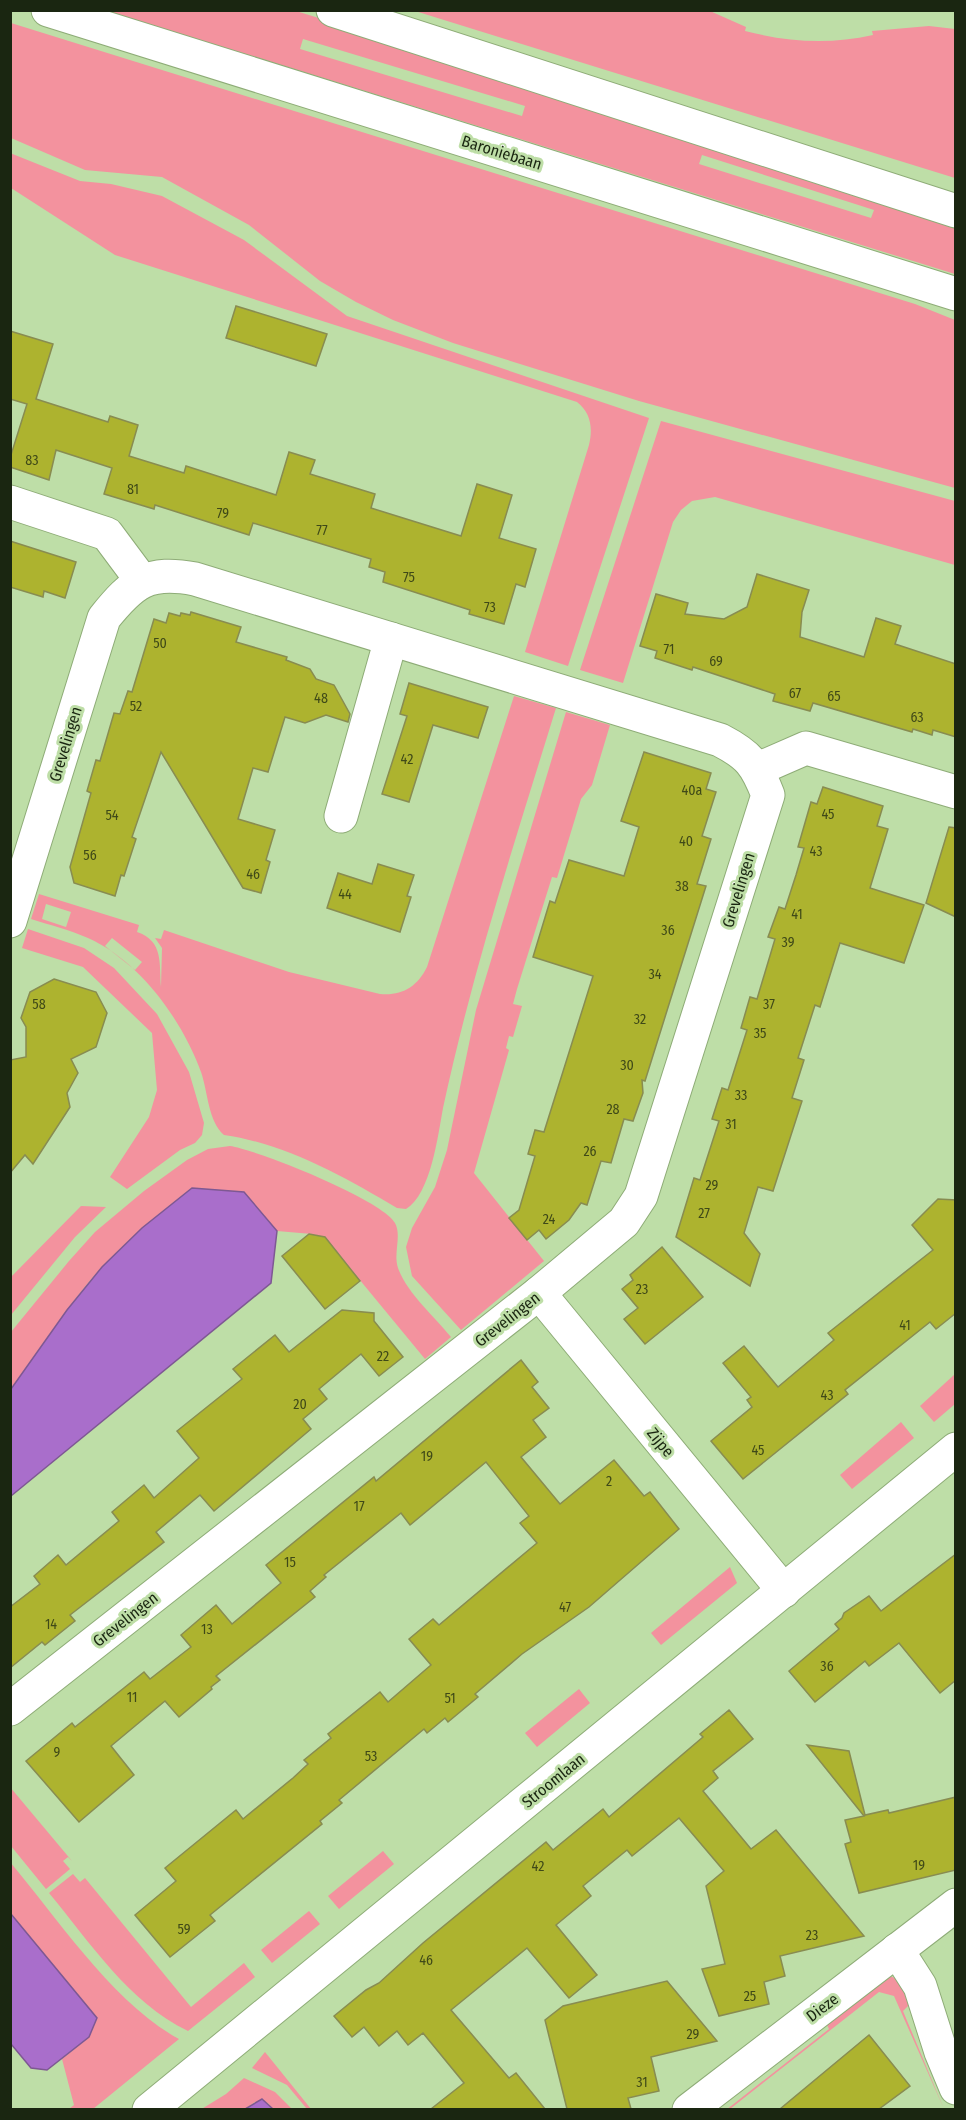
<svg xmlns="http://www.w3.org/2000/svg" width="966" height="2120" font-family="'Fira Sans Condensed',sans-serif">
	<rect width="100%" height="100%" fill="#bedea7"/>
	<g fill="#f3929e" fill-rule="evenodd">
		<path d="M107,11H296L955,215V274ZM303,39L525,106L522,116L300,49ZM702,155L874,210L871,218L699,164Z"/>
		<path d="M415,11H710L746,27L745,31C788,42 829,45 873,35L872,31L929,26L955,29V178Z"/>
		<path d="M11,23L915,304L955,320V488L639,401L453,343L393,320L356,302L320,281L249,225L162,177L85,170L11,138Z"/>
		<path d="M10,153L80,181L111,184L162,196L244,240L347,316L649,418L568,666L525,652L589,445C593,428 591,413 577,402L115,255L11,188Z"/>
		<path d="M661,421L955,501V565L715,497L692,501L681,510L673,522L623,683L580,670Z"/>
		<path d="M514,696L556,708C515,841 472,973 443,1108C438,1135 431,1194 406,1209L397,1208C344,1177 287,1144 224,1135C208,1121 208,1092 201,1072C182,1020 140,961 88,938C70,930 50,925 31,919L39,894L139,925L137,932C164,941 159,964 161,987L162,948L155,938L161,939L164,930L289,972L380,994C402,996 417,987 427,967ZM46,904L71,912L66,927L42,919ZM112,938L142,962L135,970L105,946Z"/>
		<path d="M566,712L610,725L592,785L581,799L557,878L552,877L517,989L513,1004L522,1006L513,1037L509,1036L506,1048L509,1050L474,1173L544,1261L461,1330L412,1276L406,1247L412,1228L435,1187L447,1150L476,1010Z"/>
		<path d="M28,929L84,948L114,968L157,1014L189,1072L204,1123L202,1135L195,1143L180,1150L127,1189L110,1177L149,1117L157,1090L152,1033L83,967L22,948Z"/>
		<path d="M230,1146C258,1150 383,1200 395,1223C402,1236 393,1253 398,1268C407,1293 434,1316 451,1337L425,1359L326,1239L312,1238V1234L277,1231L244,1192L192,1188C154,1219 115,1249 84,1288C58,1320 36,1356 11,1389V1332L69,1261L95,1232L144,1191L187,1160L208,1149Z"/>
		<path d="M81,1206L106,1207L75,1237L11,1315V1277Z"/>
		<path d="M955,1374V1404L934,1422L920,1406Z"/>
		<path d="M901,1422L914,1438L852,1489L840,1475Z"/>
		<path d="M730,1567L737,1583L661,1645L651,1633Z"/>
		<path d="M579,1689L590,1703L537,1747L525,1733Z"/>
		<path d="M10,1787L72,1861L68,1857L63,1861L70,1869L46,1889L11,1846Z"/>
		<path d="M383,1851L394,1864L339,1909L328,1896Z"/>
		<path d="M10,1862C58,1919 114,2004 179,2039L93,2109H69L74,2105L62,2059L89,2037L97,2018L11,1914Z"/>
		<path d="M73,1874L80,1882L85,1878L191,2007L244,1963L255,1977L188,2031C128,2002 90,1942 49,1893Z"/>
		<path d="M309,1911L320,1924L272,1963L261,1950Z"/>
		<path d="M886,1974L903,1982L910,2004L903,2011L944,2109L894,1996L879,1992L730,2109L726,2110L829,2029L827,2025Z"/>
		<path d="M265,2052L311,2109H307L287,2085L252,2068Z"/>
		<path d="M244,2078L275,2092L292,2109H273L268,2103L255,2102L245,2109L200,2110L226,2094Z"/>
	</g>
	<g fill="#a96ecb" stroke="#7e5893" stroke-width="1.5">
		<path d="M192,1188L244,1192L277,1231L271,1283L11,1496V1389L67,1310L102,1267L142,1228Z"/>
		<path d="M11,1914L97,2018L89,2037L47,2070L31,2068L11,2044Z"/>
		<path d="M262,2099L273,2109H245Z"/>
	</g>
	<g fill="#adb32f" stroke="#888c51" stroke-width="1.5">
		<path d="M236,306L327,334L316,366L226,338Z"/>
		<path d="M10,331L53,344L36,399L108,422L110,416L138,425L129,456L184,473L186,466L276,495L289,452L315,460L310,474L375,494L371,508L461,536L477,484L512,495L499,538L536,549L525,587L516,584L504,624L469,614L470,610L383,582L385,572L369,567L371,559L253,523L249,535L155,505L154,509L104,494L112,468L56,450L49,480L10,467V458L27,404L10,399Z"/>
		<path d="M10,541L76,562L65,598L44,591L43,597L10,587Z"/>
		<path d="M757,574L809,590L802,612L800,637L864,657L876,618L901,626L895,644L956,664V737L933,730L932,735L913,729L912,732L813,703L810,711L773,701L775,694L693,667L692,670L655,658L657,651L640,646L656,594L688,603L685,614L724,619L747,607Z"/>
		<path d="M191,612L241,627L236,642L287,657L286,660L310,669L316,679L334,685L350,714L348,722L326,715L305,723L285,717L268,772L253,768L238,819L275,830L266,860L270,862L261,893L243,888L161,752L132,837L136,839L124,876L121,875L115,896L74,883L70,867L91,793L87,791L96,760L100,761L114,713L120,714L128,691L132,692L154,619L166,623L169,613L180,616L181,613L190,615Z"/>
		<path d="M409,683L488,707L478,738L433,725L409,802L382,794L407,716L400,714Z"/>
		<path d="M644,752L711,773L706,789L716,792L702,836L711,839L697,884L706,886L645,1081L642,1080L643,1093L633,1121L624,1119L611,1163L601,1161L587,1205L581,1203L569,1220L546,1239L539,1230L527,1240L509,1218L519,1210L535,1156L528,1154L535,1130L544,1132L593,976L533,957L550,901L555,903L569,860L624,876L639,827L621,821Z"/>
		<path d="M823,787L883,806L877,826L888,829L870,888L924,905L904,963L840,943L820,1007L815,1005L798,1058L804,1060L792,1098L802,1101L773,1191L758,1187L744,1233L760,1254L750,1286L676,1237L694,1178L700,1180L719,1121L712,1119L722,1088L728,1090L747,1030L741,1028L750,997L757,999L775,939L768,937L779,907L785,909L796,875L804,848L798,847L811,802L817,804Z"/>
		<path d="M949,827L956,828V917L926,903Z"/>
		<path d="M378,864L414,875L407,896L411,897L400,932L327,908L338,873L372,884Z"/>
		<path d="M54,979L96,992L107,1013L96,1047L71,1059L78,1073L67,1093L70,1107L33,1164L25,1155L10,1173V1060L26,1057V1027L21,1018L30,992Z"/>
		<path d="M938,1199L956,1200V1313L936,1329L930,1322L845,1390L848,1394L743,1479L711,1441L752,1407L747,1400L751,1397L723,1363L744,1346L778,1387L834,1340L828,1333L933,1250L912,1225Z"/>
		<path d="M309,1234L325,1237L360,1281L325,1309L282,1256Z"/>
		<path d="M662,1247L703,1297L645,1344L624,1319L638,1308L622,1289L633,1280L630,1275Z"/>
		<path d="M342,1310L374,1313V1321L403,1357L379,1376L361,1354L319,1389L327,1399L303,1419L311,1429L214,1511L200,1495L156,1532L164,1542L70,1615L75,1621L45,1645L42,1642L10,1668V1607L40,1584L34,1576L58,1555L66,1565L119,1521L112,1512L144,1485L154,1498L199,1458L177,1431L242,1379L233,1369L275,1335L289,1352Z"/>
		<path d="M521,1360L538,1382L532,1387L549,1408L533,1420L546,1437L521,1457L560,1504L614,1460L644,1496L650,1492L679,1529L589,1607L522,1654L475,1694L478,1697L448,1722L445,1718L427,1733L424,1729L339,1800L342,1803L320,1821L322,1824L210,1915L215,1921L170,1957L135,1915L176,1881L165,1868L236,1810L243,1819L293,1778L308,1764L304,1760L331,1738L328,1734L380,1692L388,1702L431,1665L409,1639L433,1619L439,1625L537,1543L520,1523L529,1516L486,1462L410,1525L401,1513L324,1575L326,1577L310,1591L315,1597L216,1676L220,1680L211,1687L212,1689L179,1717L165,1701L111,1746L134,1775L79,1822L26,1761L72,1723L75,1727L144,1672L150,1679L191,1647L181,1635L216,1605L232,1624L281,1583L266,1565L374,1477L376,1481Z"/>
		<path d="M956,1554V1680L940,1693L899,1643L869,1666L865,1661L815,1702L789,1671L839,1629L835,1624L842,1618L844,1613L869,1596L881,1611Z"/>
		<path d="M729,1710L753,1739L713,1771L718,1778L703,1791L751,1849L776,1830L864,1936L780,1956L785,1976L764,1982L769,2004L719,2016L702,1969L725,1964L706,1886L724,1871L679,1818L632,1856L627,1850L583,1886L591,1896L556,1925L597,1975L569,1998L527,1948L451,2010L509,2078L516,2073L545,2109H431L464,2083L423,2033L408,2045L397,2031L379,2046L364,2027L352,2037L334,2016L366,1990L379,1983L423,1943L546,1842L553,1850L603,1809L609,1817L703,1737L700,1734Z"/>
		<path d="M807,1745L849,1751L865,1815L888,1810L889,1813L956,1797V1870L859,1893L845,1844L851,1842L845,1820L864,1816Z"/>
		<path d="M667,1981L717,2041L651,2057L659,2091L628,2098L631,2109H567L545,2020L563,2006Z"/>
		<path d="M869,2035L910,2086L879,2109H780Z"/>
	</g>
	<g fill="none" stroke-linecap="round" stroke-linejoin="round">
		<defs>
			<g id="minor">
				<path d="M10,502L107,534L142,581"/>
				<path d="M758,769L806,748L956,792"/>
				<path d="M341,816L391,639"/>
				<path d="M10,921L104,618C133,582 148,570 195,579L720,740C749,755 756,764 768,795L641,1196L624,1222L539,1293L10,1709"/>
				<path d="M539,1293L784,1591"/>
				<path d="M897,1950L920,1986L941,2052L956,2088"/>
				<path d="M149,2110L956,1449"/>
				<path d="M689,2110L956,1905"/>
			</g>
			<g id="secondary">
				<path d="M48,10L956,294"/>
				<path d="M333,10L956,211"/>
			</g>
		</defs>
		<use href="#minor" stroke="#8eac77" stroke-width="35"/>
		<use href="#secondary" stroke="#8eac77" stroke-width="35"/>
		<use href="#minor" stroke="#fff" stroke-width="33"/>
		<use href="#secondary" stroke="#fff" stroke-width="33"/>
	</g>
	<g text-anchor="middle" stroke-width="6" stroke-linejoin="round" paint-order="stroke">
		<g font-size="14" fill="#3f4918">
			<text x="32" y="465">83</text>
			<text x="133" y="494">81</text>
			<text x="223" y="518">79</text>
			<text x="322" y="535">77</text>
			<text x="409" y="582">75</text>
			<text x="490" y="612">73</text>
			<text x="160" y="648">50</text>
			<text x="669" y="654">71</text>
			<text x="716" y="666">69</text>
			<text x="795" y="698">67</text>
			<text x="834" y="701">65</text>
			<text x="321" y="703">48</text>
			<text x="136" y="711">52</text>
			<text x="917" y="722">63</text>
			<text x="407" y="764">42</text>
			<text x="692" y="795">40a</text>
			<text x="828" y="819">45</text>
			<text x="112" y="820">54</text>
			<text x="686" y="846">40</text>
			<text x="816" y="856">43</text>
			<text x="90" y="860">56</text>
			<text x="253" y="879">46</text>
			<text x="682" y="891">38</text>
			<text x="345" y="899">44</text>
			<text x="797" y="919">41</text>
			<text x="668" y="935">36</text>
			<text x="788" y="947">39</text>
			<text x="655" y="979">34</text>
			<text x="39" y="1009">58</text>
			<text x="769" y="1009">37</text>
			<text x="640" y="1024">32</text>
			<text x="760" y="1038">35</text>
			<text x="627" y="1070">30</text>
			<text x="741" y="1100">33</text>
			<text x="613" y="1114">28</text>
			<text x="731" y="1129">31</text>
			<text x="590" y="1156">26</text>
			<text x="712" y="1190">29</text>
			<text x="704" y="1218">27</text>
			<text x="549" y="1224">24</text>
			<text x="642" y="1294">23</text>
			<text x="905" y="1330">41</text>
			<text x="383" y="1361">22</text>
			<text x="827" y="1400">43</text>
			<text x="300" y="1409">20</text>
			<text x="758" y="1455">45</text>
			<text x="427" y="1461">19</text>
			<text x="609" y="1486">2</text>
			<text x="359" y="1511">17</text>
			<text x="290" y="1567">15</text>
			<text x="565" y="1612">47</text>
			<text x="51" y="1629">14</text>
			<text x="207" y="1634">13</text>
			<text x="827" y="1671">36</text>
			<text x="132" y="1702">11</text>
			<text x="450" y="1703">51</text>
			<text x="57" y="1757">9</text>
			<text x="371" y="1761">53</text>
			<text x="919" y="1870">19</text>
			<text x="538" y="1871">42</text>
			<text x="184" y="1934">59</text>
			<text x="812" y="1940">23</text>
			<text x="426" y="1965">46</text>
			<text x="750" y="2001">25</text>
			<text x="693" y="2039">29</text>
			<text x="642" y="2087">31</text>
		</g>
		<g font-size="16" fill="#1a2611" stroke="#bedea7">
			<text transform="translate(502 152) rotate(17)" y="6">Baroniebaan</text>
			<text transform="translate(65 744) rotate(-73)" y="6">Grevelingen</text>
			<text transform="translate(738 890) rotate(-73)" y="6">Grevelingen</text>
			<text transform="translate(507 1319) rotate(-38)" y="6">Grevelingen</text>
			<text transform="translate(661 1442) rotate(51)" y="6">Zijpe</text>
			<text transform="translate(125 1619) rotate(-38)" y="6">Grevelingen</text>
			<text transform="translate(553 1780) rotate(-39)" y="6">Stroomlaan</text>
			<text transform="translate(822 2007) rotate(-37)" y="6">Dieze</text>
		</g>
	</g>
	<rect width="966" height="2120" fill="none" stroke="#1a2611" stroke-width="24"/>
</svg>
